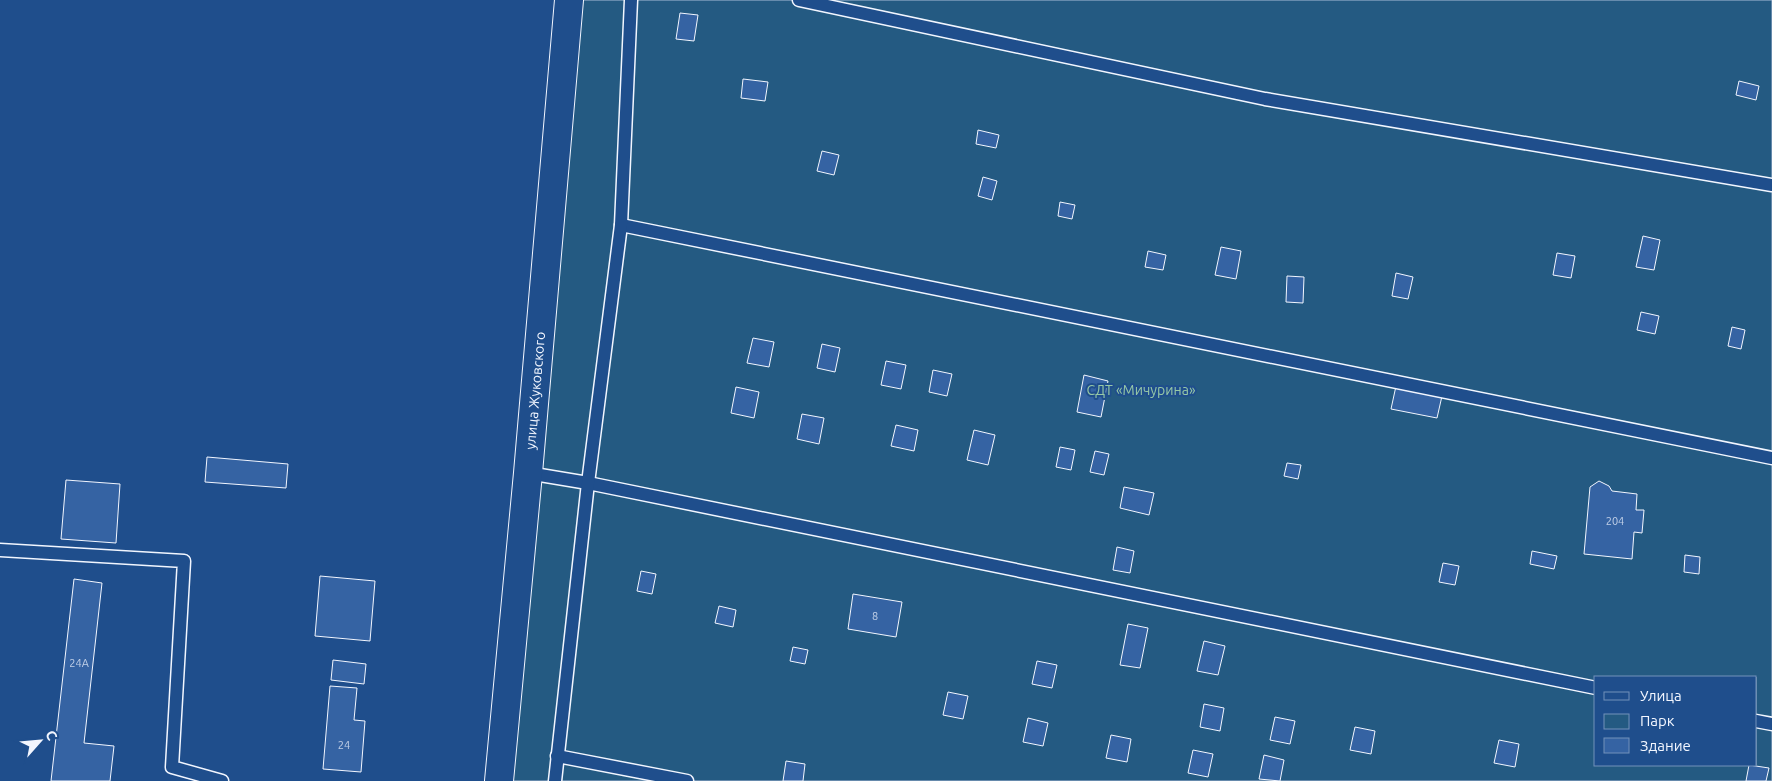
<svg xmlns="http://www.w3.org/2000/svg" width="1772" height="781" font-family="Ubuntu,sans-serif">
	<rect width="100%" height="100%" fill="#1f4e8c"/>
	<path fill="#245a82" stroke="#a8bbd7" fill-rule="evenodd" d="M570,0H1772V781H511ZM1596,677H1756V765H1596Z"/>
	<g fill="#3563a3" stroke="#f2f6ff">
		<path d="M680,13L698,15L694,41L676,39Z"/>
		<path d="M743,79L768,82L765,101L741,98Z"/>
		<path d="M1739,81L1759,86L1756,100L1736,95Z"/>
		<path d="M978,130L999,135L996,148L976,144Z"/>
		<path d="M822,151L839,155L834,175L817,171Z"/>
		<path d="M983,177L997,181L992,200L978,196Z"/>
		<path d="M1060,202L1075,205L1072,219L1058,216Z"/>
		<path d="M1643,236L1660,240L1654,270L1636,267Z"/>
		<path d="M1221,247L1241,251L1236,279L1215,275Z"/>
		<path d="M1148,251L1166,255L1163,270L1145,267Z"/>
		<path d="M1557,253L1575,256L1571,278L1553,275Z"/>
		<path d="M1396,273L1413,277L1408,299L1392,296Z"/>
		<path d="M1287,276L1304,277L1303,303L1286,302Z"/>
		<path d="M1641,312L1659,316L1655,334L1637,330Z"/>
		<path d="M1732,327L1745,330L1741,349L1728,346Z"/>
		<path d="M753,338L774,342L769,367L747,363Z"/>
		<path d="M822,344L840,348L835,372L817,368Z"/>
		<path d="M886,361L906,365L901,389L881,385Z"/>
		<path d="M933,370L952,374L947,396L929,392Z"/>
		<path d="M1084,375L1108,381L1101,417L1077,412Z"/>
		<path d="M1396,386L1442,396L1437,418L1391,409Z"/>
		<path d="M736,387L759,392L754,418L731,413Z"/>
		<path d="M802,414L824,418L819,444L797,439Z"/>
		<path d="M896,425L918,430L914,451L891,446Z"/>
		<path d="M974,430L995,435L988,465L967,460Z"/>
		<path d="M1060,447L1075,450L1071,470L1056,467Z"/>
		<path d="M1095,451L1109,454L1104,475L1090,472Z"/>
		<path d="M207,457L288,464L286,488L205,482Z"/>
		<path d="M1287,463L1301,465L1298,479L1284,476Z"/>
		<path d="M66,480L120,484L116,543L61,539Z"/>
		<path d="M1599,481L1609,486L1612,491L1637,494L1636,510H1644L1642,533L1634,532L1632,559L1584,554L1590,487Z"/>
		<path d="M1124,487L1154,493L1149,515L1120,508Z"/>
		<path d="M1117,547L1134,551L1130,573L1113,570Z"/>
		<path d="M1532,551L1557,556L1554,569L1530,564Z"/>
		<path d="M1685,555L1700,557L1699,574L1684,572Z"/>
		<path d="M1443,563L1459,566L1455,585L1439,582Z"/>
		<path d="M641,571L656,574L652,594L637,591Z"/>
		<path d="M320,576L375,581L370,641L315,636Z"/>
		<path d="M74,579L102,583L84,743L114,746L110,781H51Z"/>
		<path d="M853,594L902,602L896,637L848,629Z"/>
		<path d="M719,606L736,610L733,627L715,623Z"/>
		<path d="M1128,624L1148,628L1140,668L1120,665Z"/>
		<path d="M1204,641L1225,646L1218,675L1197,671Z"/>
		<path d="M793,647L808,650L805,664L790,661Z"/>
		<path d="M333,660L366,664L364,684L331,680Z"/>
		<path d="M1037,661L1057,665L1052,688L1032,684Z"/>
		<path d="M330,686L357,688L354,720L365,721L361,772L323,769Z"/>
		<path d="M948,692L968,696L963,719L943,715Z"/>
		<path d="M1204,704L1224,708L1220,731L1200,727Z"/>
		<path d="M1275,717L1295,721L1290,744L1270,740Z"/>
		<path d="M1028,718L1048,723L1043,746L1023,742Z"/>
		<path d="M1355,727L1375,731L1371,754L1350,750Z"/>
		<path d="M1111,735L1131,739L1127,762L1106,758Z"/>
		<path d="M1499,740L1519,744L1515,767L1494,763Z"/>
		<path d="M1193,750L1213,754L1208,777L1188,773Z"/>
		<path d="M1264,755L1284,760L1280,781L1259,779Z"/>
		<path d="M786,761L805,764L803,781H783Z"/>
		<path d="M1749,765L1769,768L1766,781H1746Z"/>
	</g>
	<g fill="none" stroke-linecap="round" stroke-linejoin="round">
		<defs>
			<g id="lane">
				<path d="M799,0L1265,99L1772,185"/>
				<path d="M621,225L1772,458"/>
				<path d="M528,473L588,483L1596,688"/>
				<path d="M0,550L184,561L172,767L222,781"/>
				<path d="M1756,721L1772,724"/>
				<path d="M557,756L687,781"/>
				<path d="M555,781L588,483L621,225L631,0"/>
			</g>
			<g id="secondary">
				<path id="s1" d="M499,781L528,473L569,0"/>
			</g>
		</defs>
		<use href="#lane" stroke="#f2f6ff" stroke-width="15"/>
		<use href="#secondary" stroke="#f2f6ff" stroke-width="30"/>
		<use href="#lane" stroke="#1f4e8c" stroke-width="12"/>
		<use href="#secondary" stroke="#1f4e8c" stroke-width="28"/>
	</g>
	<g text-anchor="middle" stroke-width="4" stroke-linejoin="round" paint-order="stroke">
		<g font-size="11" fill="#c3d1e8">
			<text x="1615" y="525">204</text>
			<text x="875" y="620">8</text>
			<text x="79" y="667">24А</text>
			<text x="344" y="749">24</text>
		</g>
		<g font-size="14" fill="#97c8a6" stroke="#1f4e8c">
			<text x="1141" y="395">СДТ «Мичурина»</text>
		</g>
		<g font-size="14" fill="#f2f6ff" stroke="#1f4e8c">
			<text dy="5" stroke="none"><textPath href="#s1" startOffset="392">улица Жуковского</textPath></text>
		</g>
	</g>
	<rect x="1594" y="676" width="162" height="90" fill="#1f4e8c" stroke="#7391ba"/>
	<rect x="1604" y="692" width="25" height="8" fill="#1f4e8c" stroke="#7391ba"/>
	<text x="1640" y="701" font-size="15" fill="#f2f6ff">Улица</text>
	<rect x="1604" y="714" width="25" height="15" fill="#245a82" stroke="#7391ba"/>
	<text x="1640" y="726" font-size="15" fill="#f2f6ff">Парк</text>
	<rect x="1604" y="738" width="25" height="15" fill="#3563a3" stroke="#7391ba"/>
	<text x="1640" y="751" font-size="15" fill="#f2f6ff">Здание</text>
	<g transform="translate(40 741) rotate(63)" stroke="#1f4e8c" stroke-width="4" paint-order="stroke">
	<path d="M0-4L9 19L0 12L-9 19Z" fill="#f2f6ff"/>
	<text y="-8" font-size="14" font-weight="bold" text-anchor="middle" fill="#f2f6ff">С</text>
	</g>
</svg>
